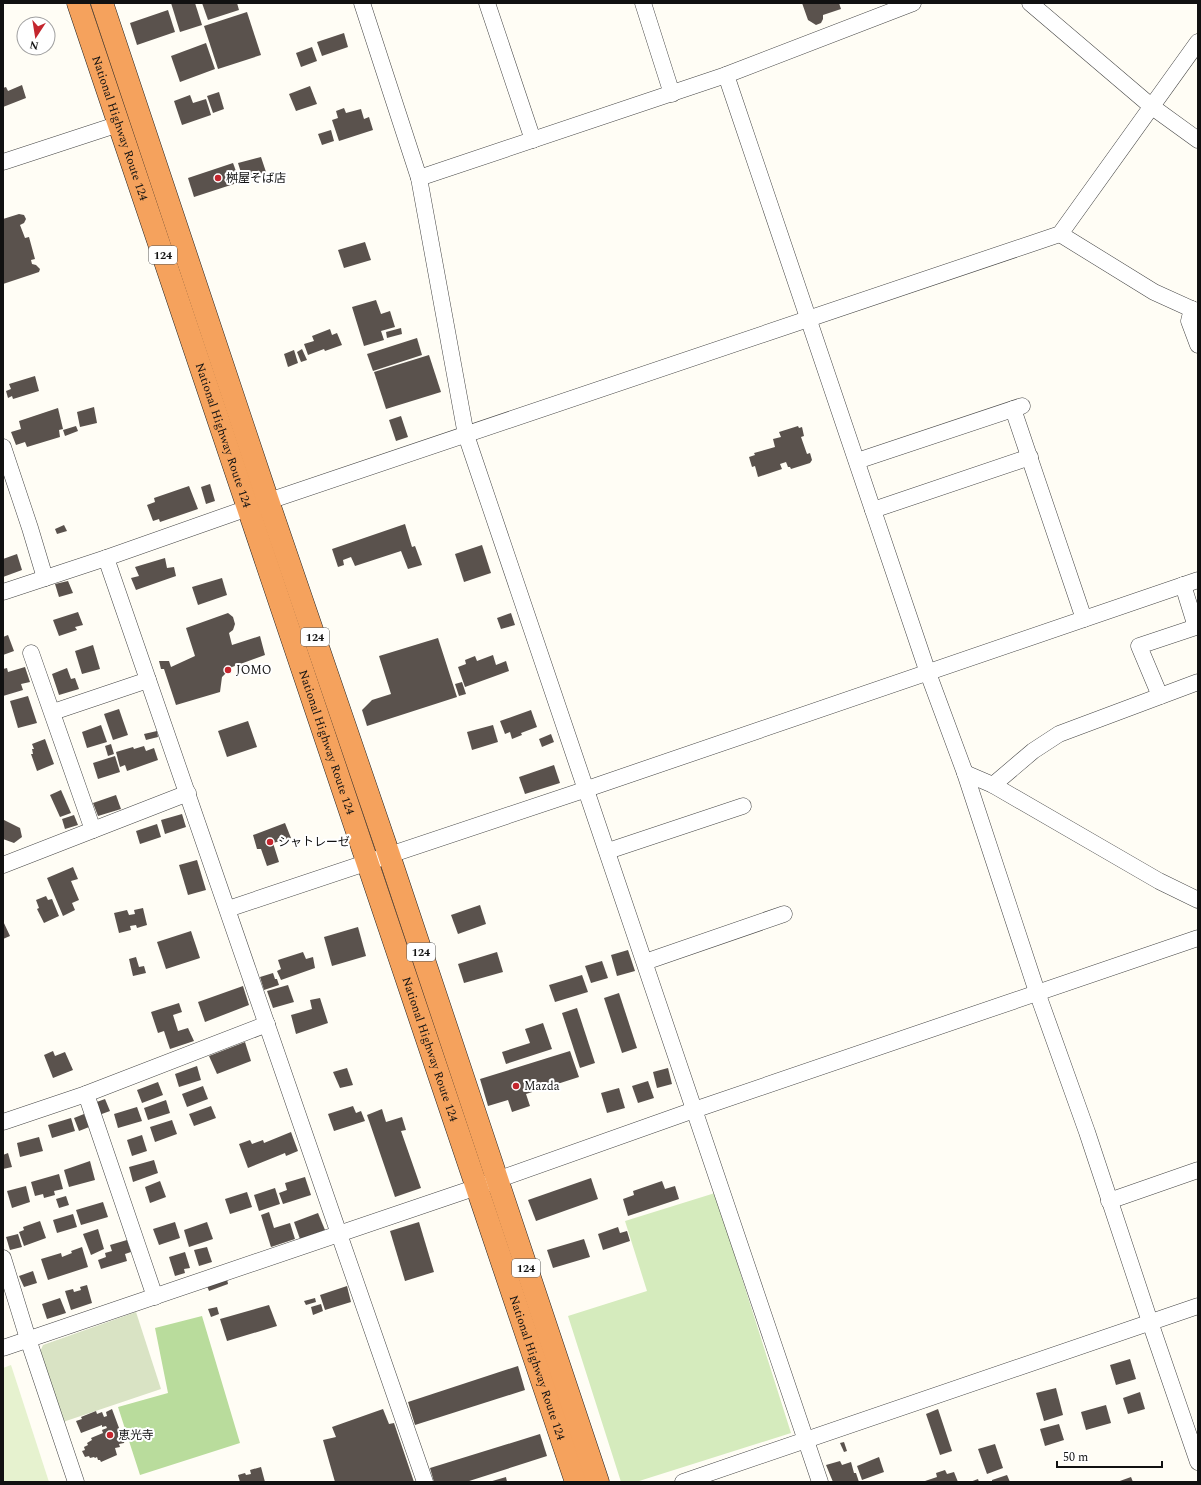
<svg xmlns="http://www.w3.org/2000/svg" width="1201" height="1485" font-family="Spectral,'Noto Sans JP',serif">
	<rect width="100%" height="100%" fill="#fffdf5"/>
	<path fill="#d5ebbd" d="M715,1193L791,1433L636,1482H621L568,1316L647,1291L625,1221Z"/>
	<path fill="#b9dc9c" d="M202,1316L240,1443L140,1475L118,1407L168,1393L155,1328Z"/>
	<path fill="#d9e3c4" d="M136,1312L161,1389L63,1422L40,1352L43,1345Z"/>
	<path fill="#e6f2cf" d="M11,1365L49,1482H3V1368Z"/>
	<g fill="#5a524d">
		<path d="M171,3H195L202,25L180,32Z"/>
		<path d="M202,3H237L239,10L208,20Z"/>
		<path d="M802,3H839L841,9L823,15V19L821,23L816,25L808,20Z"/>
		<path d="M168,10L175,32L137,45L130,23Z"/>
		<path d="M247,12L261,55L218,69L204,26Z"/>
		<path d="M344,33L348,47L322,56L317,42Z"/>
		<path d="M206,43L215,69L180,82L171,56Z"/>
		<path d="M312,47L317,61L301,67L296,53Z"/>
		<path d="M22,85L26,98L3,107V88L6,87L8,91Z"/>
		<path d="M310,86L317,104L296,111L289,94Z"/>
		<path d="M219,92L224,109L213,113L207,96Z"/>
		<path d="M190,95L193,103L206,99L211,115L182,125L174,101Z"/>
		<path d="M344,108L346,113L361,109L364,119L369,117L373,130L339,141L332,120L338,118L336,111Z"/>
		<path d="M331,130L334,141L322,145L318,134Z"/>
		<path d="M261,157L266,172L243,179L238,163Z"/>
		<path d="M233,163L240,182L194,197L188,178Z"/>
		<path d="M19,214L24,215L26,219L24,223L20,225L25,238L29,237L35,259L31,260L32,264L36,265L40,269L39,272L3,284V219Z"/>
		<path d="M365,242L371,260L344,268L338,250Z"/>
		<path d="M376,300L381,314L390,311L395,327L381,331L384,340L364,346L352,307Z"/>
		<path d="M401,328L402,334L387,338L386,332Z"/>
		<path d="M330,329L332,335L337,333L342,345L325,351L324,349L308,355L304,344L314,341L312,336Z"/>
		<path d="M417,338L422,355L373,371L367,354Z"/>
		<path d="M302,349L307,360L301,362L297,352Z"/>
		<path d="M294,350L298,363L288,367L284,354Z"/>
		<path d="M429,355L441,392L386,409L374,372Z"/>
		<path d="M35,376L39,391L13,399L12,396L8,398L6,391L11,389L9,384Z"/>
		<path d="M94,407L97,423L80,427L77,412Z"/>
		<path d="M58,408L63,429L59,430L60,437L27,447L25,442L16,445L11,432L21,429L19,421Z"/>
		<path d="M401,416L408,437L396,441L389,420Z"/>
		<path d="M76,426L78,431L65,436L63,430Z"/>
		<path d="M798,426L799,428L802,427L804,436L801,437L807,454L810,453L812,460L810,463L791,469L790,467H788L786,462L780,464L782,469L758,477L755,466L752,467L749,457L755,455L754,453L775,447L773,439L781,437L779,432Z"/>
		<path d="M210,484L215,501L206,504L201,487Z"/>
		<path d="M189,486L198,509L160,522L159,519L153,521L147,505L155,502L154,498Z"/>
		<path d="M405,524L412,547L415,546L422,565L408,569L401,551L355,566L351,557L343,560L344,565L338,567L332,549Z"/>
		<path d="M64,525L67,531L57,534L55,529Z"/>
		<path d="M482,545L491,573L464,582L455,554Z"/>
		<path d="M17,554L22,570L3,577V559Z"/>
		<path d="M165,558L167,568L174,567L176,576L136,590L131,578L139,576L135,567Z"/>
		<path d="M222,578L227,595L198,605L192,587Z"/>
		<path d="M68,581L73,593L59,597L55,584Z"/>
		<path d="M78,612L83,625L75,627L77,630L59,636L53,620Z"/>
		<path d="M228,613L233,617L235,624L233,630L229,633L232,645L260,636L265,655L232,667L222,677L220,692L176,705L164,669H161L159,661H169L171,667L195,656L186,628Z"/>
		<path d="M511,613L515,625L501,629L497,618Z"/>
		<path d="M8,635L14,651L3,655V637Z"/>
		<path d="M438,638L457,697L367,726L362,710L372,700L391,694L379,656Z"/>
		<path d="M93,645L100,669L82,674L75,651Z"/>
		<path d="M493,655L496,665L506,661L509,671L465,687L458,667L466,664L465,660L475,656L477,661Z"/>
		<path d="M25,667L30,682L21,684L23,690L3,696V669L7,668L8,672Z"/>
		<path d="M67,668L71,679L75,678L79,689L59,695L52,674Z"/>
		<path d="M462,682L466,694L459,696L455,684Z"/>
		<path d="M28,696L37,723L18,728L10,701Z"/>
		<path d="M119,709L128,735L113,740L104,714Z"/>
		<path d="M531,710L537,727L521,733L522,735L512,739L510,732L505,734L500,721Z"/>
		<path d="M248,721L257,747L227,757L218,731Z"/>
		<path d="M101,725L107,742L87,748L82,732Z"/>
		<path d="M493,725L498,742L472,750L467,732Z"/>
		<path d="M157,731L158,737L146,740L144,734Z"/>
		<path d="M551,734L554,742L542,747L539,739Z"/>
		<path d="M45,739L54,764L37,771L31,754H33L32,749H34L32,744Z"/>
		<path d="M111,744L114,754L108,756L105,746Z"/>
		<path d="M144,746L146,751L154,748L158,760L127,771L125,765L120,767L116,752L133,747L134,749Z"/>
		<path d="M115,756L120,772L98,779L93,763Z"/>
		<path d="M554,765L560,783L525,794L519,777Z"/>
		<path d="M61,790L71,813L60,817L50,795Z"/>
		<path d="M116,795L121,809L98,816L93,803Z"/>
		<path d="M182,814L186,827L165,834L161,820Z"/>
		<path d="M74,815L78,825L65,829L62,819Z"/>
		<path d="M4,820L20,828L22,837L14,843L3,839V821Z"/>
		<path d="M285,823L291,838L273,843L279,862L267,866L261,849H257L253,835Z"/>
		<path d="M157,824L161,837L140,844L136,831Z"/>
		<path d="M197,860L206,890L188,895L179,865Z"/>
		<path d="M73,867L78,879L71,881L79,900L72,903L75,910L63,916L47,878Z"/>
		<path d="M46,896L48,900L52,899L59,916L44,923L37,909L39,908L36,900Z"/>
		<path d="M480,905L486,924L458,934L451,915Z"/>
		<path d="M143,908L147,925L137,928L136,925L130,926L131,930L119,933L114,913L127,910L129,915L135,914L134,910Z"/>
		<path d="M3,921L10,936L3,939Z"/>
		<path d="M358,927L366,956L332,966L324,937Z"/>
		<path d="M191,931L200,958L166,969L157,942Z"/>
		<path d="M628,950L635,971L617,976L611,955Z"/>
		<path d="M303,952L306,959L313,957L315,968L281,980L277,971L281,969L278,960Z"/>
		<path d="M497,952L503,972L464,983L458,964Z"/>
		<path d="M136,957L139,967L144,966L146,973L133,976L129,959Z"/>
		<path d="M602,961L608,978L591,983L585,966Z"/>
		<path d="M273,973L275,979H277L279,985L264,990L260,977Z"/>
		<path d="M582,975L588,992L555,1002L549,985Z"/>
		<path d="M288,985L294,1002L273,1008L267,991Z"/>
		<path d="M243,986L249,1005L205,1022L198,1002Z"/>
		<path d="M619,993L637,1048L622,1053L604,998Z"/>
		<path d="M320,998L328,1023L296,1034L291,1015L312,1009L310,1000Z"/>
		<path d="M179,1003L182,1012L173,1015L178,1031L188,1028L194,1041L170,1049L164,1031L158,1033L151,1012Z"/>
		<path d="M577,1008L595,1063L580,1068L562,1013Z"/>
		<path d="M543,1023L552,1049L506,1064L502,1052L530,1043L525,1029Z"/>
		<path d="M245,1042L251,1061L217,1074L209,1056Z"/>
		<path d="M53,1051L55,1056L65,1052L73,1070L53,1078L44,1055Z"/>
		<path d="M570,1051L579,1077L526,1094L530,1106L512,1112L508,1100L488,1106L480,1079Z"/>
		<path d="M197,1066L201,1080L179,1087L175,1074Z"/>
		<path d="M347,1068L353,1085L340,1088L333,1072Z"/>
		<path d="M668,1068L672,1084L657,1088L653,1072Z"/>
		<path d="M648,1081L654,1098L638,1103L632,1086Z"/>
		<path d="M158,1082L163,1095L142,1103L137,1090Z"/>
		<path d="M203,1086L208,1099L187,1107L182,1094Z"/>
		<path d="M619,1088L625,1108L607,1113L601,1093Z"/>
		<path d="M105,1099L110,1111L99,1115L94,1103Z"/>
		<path d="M166,1100L170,1113L148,1120L144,1108Z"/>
		<path d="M211,1106L216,1118L194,1126L189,1114Z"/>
		<path d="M353,1106L356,1113L361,1111L365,1121L334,1131L328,1114Z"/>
		<path d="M137,1107L142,1121L118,1128L114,1114Z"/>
		<path d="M382,1109L386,1122L402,1117L406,1130L401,1131L421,1188L395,1197L367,1115Z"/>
		<path d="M84,1114L89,1127L79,1131L74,1118Z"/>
		<path d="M71,1118L75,1131L52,1138L48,1125Z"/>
		<path d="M172,1120L177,1134L155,1142L150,1127Z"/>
		<path d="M291,1132L298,1151L286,1156L285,1153L248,1168L239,1144L250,1140L252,1144L263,1140L264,1143Z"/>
		<path d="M142,1135L147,1151L132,1156L127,1140Z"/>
		<path d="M39,1137L43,1151L20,1157L17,1143Z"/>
		<path d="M8,1153L12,1167L3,1169V1155Z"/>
		<path d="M154,1160L158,1173L133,1182L129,1167Z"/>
		<path d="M90,1161L95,1180L69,1187L64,1170Z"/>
		<path d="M59,1174L63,1189L54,1191L55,1195L44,1198L43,1194L35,1196L31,1182Z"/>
		<path d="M305,1177L311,1195L283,1204L279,1193L287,1190L285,1183Z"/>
		<path d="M591,1178L598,1199L536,1221L528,1200Z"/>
		<path d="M160,1181L166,1197L150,1203L145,1187Z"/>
		<path d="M662,1181L665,1189L675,1186L679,1199L628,1216L623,1199L634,1195L633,1191Z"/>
		<path d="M26,1186L30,1202L12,1208L7,1191Z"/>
		<path d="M275,1188L280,1204L259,1211L254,1195Z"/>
		<path d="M247,1192L252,1207L230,1214L225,1199Z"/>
		<path d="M66,1196L69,1205L59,1208L56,1199Z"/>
		<path d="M103,1202L108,1217L81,1225L76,1210Z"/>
		<path d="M269,1212L274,1228L290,1223L295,1239L271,1247L261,1215Z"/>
		<path d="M318,1213L325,1230L300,1239L294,1222Z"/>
		<path d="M73,1214L77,1227L57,1233L53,1220Z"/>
		<path d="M40,1221L46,1238L24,1246L19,1232L24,1230L23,1227Z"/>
		<path d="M175,1222L180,1238L159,1245L153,1229Z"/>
		<path d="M207,1222L213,1239L189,1247L184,1230Z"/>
		<path d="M419,1222L434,1272L405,1281L390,1231Z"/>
		<path d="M618,1227L620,1233L627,1231L630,1241L603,1250L598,1234Z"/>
		<path d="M98,1229L104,1249L91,1255L83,1234Z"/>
		<path d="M18,1234L22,1247L10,1250L6,1237Z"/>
		<path d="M584,1239L590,1257L553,1268L547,1250Z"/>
		<path d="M127,1240L131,1252L125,1254L127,1261L101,1269L98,1260L106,1257L105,1253L112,1251L110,1245Z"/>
		<path d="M82,1247L88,1267L48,1280L41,1259L61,1253L62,1257L72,1253L71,1251Z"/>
		<path d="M207,1247L212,1262L199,1266L194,1250Z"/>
		<path d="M185,1252L190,1268L184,1269L185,1273L175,1276L169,1257Z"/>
		<path d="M33,1271L37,1283L24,1287L19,1276Z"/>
		<path d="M227,1279L228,1284L209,1291L207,1286Z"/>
		<path d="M87,1285L92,1303L71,1310L65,1291L73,1289L74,1292L81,1290L80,1287Z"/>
		<path d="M347,1286L351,1302L325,1310L320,1295Z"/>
		<path d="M60,1298L66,1313L47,1319L42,1304Z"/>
		<path d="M315,1298L316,1302L306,1305L304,1301Z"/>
		<path d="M321,1304L323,1311L313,1315L311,1307Z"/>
		<path d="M269,1305L277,1326L227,1341L220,1319Z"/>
		<path d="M217,1307L219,1314L211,1317L208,1309Z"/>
		<path d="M1130,1359L1136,1379L1116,1385L1110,1365Z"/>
		<path d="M518,1366L525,1390L415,1425L408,1402Z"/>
		<path d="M1056,1388L1063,1415L1044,1421L1036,1393Z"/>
		<path d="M1140,1392L1145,1409L1128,1414L1123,1398Z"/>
		<path d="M1106,1405L1111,1423L1086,1430L1081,1412Z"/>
		<path d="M112,1409L122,1436L125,1439L124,1443L119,1444L120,1447L115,1448L117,1455L101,1462L100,1460H98L97,1457L95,1458L94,1457L90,1458L89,1456L85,1457L82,1451L85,1450L84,1447L88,1445L87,1443L92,1440L91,1438L103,1433L102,1430L107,1428L106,1426L102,1427V1425L81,1433L76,1421L82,1419L81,1417L96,1411L97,1414L102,1412L104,1417L107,1416L106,1412Z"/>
		<path d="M383,1409L389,1424L394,1423L414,1482H335L323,1440L336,1437L332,1427Z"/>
		<path d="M938,1409L952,1451L940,1455L926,1414Z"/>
		<path d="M1059,1424L1064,1440L1045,1446L1040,1429Z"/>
		<path d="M540,1434L547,1456L466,1482H434L430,1468Z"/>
		<path d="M844,1442L847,1451L844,1452L840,1443Z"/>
		<path d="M995,1444L1003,1468L987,1474L978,1449Z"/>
		<path d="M879,1457L884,1472L862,1480L857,1466Z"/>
		<path d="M840,1461L842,1465L851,1462L854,1473H856L859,1482H833L826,1465Z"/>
		<path d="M261,1467L265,1482H240L238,1475L245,1473L246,1475L251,1474L250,1470Z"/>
		<path d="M945,1470L947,1474L954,1472L958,1482H922L937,1477L936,1473Z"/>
		<path d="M1007,1475L1010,1482H992V1480Z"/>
		<path d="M506,1477L507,1482H489Z"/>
		<path d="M1131,1477L1133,1482H1117Z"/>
		<path d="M978,1479L979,1482H970Z"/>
	</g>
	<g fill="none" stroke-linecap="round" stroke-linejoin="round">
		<defs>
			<g id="minor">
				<path d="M362,3L419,178L466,435L820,1482"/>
				<path d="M487,3L533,140"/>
				<path d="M643,3L672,94"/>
				<path d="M1030,3L1151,106L1198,140"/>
				<path d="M726,75L928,673L965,773L1037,992L1087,1132L1150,1322L1198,1462"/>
				<path d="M3,162L119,124"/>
				<path d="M419,178L726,75L913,3"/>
				<path d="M1060,234L1154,292L1198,312"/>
				<path d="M1192,309L1189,321L1198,345"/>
				<path d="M1013,409L1084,619"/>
				<path d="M3,447L30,528L45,578"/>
				<path d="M857,461L1022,406"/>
				<path d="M873,510L1030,457"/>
				<path d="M106,558L339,1234L425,1482"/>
				<path d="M3,592L106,558L248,508L1060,234L1198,42"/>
				<path d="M31,653L93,830"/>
				<path d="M1160,696L1139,646L1196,627L1183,585"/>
				<path d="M53,712L148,680"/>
				<path d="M965,773L993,785L1159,881L1198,900"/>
				<path d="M993,785L1033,751L1059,734L1198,682"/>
				<path d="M608,851L743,806"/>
				<path d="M3,865L188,793"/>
				<path d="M228,909L587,789L1198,580"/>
				<path d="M645,962L784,914"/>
				<path d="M86,1094L155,1297"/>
				<path d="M3,1122L86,1094L267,1024"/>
				<path d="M1109,1201L1198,1170"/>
				<path d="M3,1258L28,1339L76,1482"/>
				<path d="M3,1348L477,1187L694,1110L1198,938"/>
				<path d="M683,1482L1198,1306"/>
			</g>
			<g id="highway">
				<path id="s1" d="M78,3L576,1482"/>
				<path d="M102,3L268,501L389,855L598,1482"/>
			</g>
		</defs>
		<use href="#minor" stroke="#444" stroke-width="17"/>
		<use href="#highway" stroke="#222" stroke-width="23"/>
		<use href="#minor" stroke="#fff" stroke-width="16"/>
		<use href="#highway" stroke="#f5a25d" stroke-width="22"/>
	</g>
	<g fill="#c4262e" stroke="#fff" stroke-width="1.5">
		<circle cx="218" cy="178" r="4"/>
		<circle cx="228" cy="670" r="4"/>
		<circle cx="270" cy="842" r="4"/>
		<circle cx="516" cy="1086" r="4"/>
		<circle cx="110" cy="1435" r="4"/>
	</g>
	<g text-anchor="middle" stroke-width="4" stroke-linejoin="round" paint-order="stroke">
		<g fill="#fff" stroke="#585858" stroke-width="1">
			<rect x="149" y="246" width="28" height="18" rx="3"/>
			<rect x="301" y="628" width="28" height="18" rx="3"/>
			<rect x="407" y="943" width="28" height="18" rx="3"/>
			<rect x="512" y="1259" width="28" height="18" rx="3"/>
		</g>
		<g font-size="11" font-weight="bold" fill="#111">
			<text x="163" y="259">124</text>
			<text x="315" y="641">124</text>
			<text x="421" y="956">124</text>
			<text x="526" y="1272">124</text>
		</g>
		<g font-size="12" fill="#111" stroke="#fff">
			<text dy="4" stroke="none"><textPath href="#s1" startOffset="132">National Highway Route 124</textPath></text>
			<text dy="4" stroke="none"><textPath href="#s1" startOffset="456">National Highway Route 124</textPath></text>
			<text dy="4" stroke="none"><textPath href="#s1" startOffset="780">National Highway Route 124</textPath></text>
			<text dy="4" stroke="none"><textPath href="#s1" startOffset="1104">National Highway Route 124</textPath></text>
			<text dy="4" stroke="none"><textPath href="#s1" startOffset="1440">National Highway Route 124</textPath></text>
		</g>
		<g font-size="12" fill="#111" stroke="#fff" text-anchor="start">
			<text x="226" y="182">桝屋そば店</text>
			<text x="236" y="674">JOMO</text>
			<text x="278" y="846">シャトレーゼ</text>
			<text x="524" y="1090">Mazda</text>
			<text x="118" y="1439">恵光寺</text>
		</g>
	</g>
	<rect width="1201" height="1485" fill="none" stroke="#111111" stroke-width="8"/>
	<g transform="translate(36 36) rotate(192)"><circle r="19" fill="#ffffff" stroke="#a0a0a0"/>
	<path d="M0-3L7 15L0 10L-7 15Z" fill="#c4262e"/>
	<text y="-6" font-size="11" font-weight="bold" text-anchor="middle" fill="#111111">N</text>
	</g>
	<path d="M1057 1461v6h105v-6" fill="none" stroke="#111111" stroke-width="2"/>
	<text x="1063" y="1461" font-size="12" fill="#111111" stroke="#ffffff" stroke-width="3" paint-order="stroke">50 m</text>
</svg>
